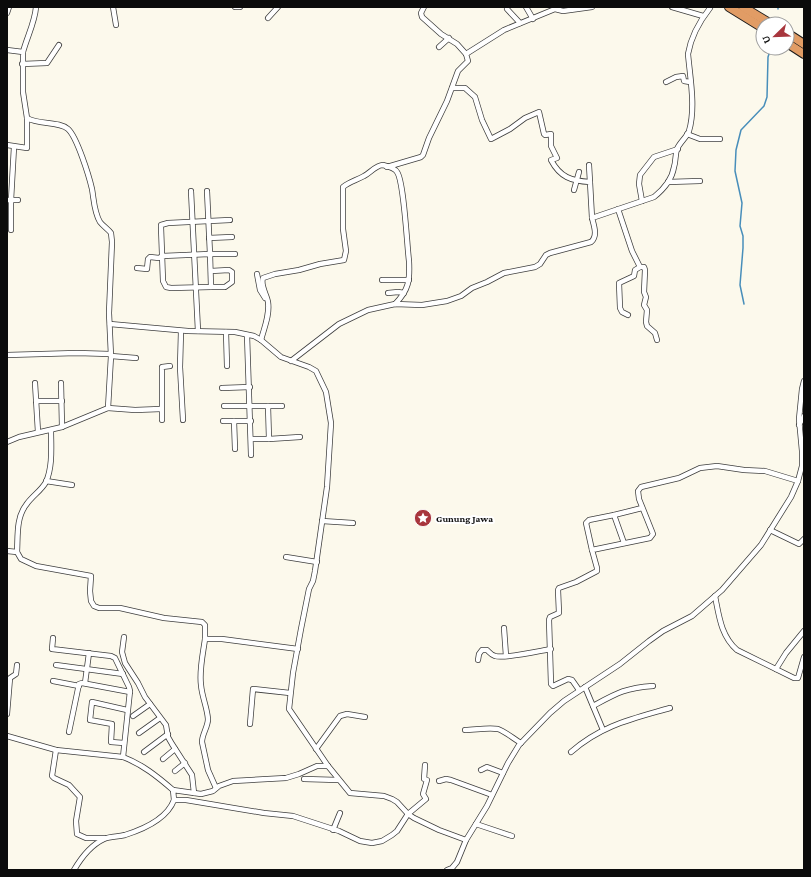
<svg xmlns="http://www.w3.org/2000/svg" width="811" height="877" font-family="'Crimson Pro',serif">
	<rect width="100%" height="100%" fill="#fcf9ec"/>
	<g fill="none" stroke-linecap="round" stroke-linejoin="round">
		<g stroke="#488eba" stroke-width="1.5">
			<path d="M778,9V7"/>
			<path d="M744,304L740,285L743,248V236L740,226L742,203L735,171L736,150L741,130L764,106L767,97L768,57L771,48"/>
		</g>
		<defs>
			<g id="minor">
				<path d="M113,7L116,25"/>
				<path d="M235,7H240"/>
				<path d="M424,7L421,13L422,17L441,34L457,44L466,54"/>
				<path d="M526,7L533,19"/>
				<path d="M672,7L703,16"/>
				<path d="M507,9L520,23"/>
				<path d="M7,13L9,7"/>
				<path d="M268,18L278,7"/>
				<path d="M439,47L449,38"/>
				<path d="M7,50L23,52V92L27,118C39,125 59,121 68,129C77,137 89,176 92,189C94,200 94,212 100,222C103,226 108,229 111,233L112,242L109,313L111,356L108,408L62,427L19,437L7,442"/>
				<path d="M23,52C27,37 35,22 36,7"/>
				<path d="M22,64L47,63L59,45"/>
				<path d="M666,82L676,77L683,76L684,81L690,82"/>
				<path d="M452,88H465L475,97L482,120L491,139L510,129L525,118L539,112L544,134L545,135L551,134V146L557,158L551,160C560,177 571,181 590,182L592,218"/>
				<path d="M687,134L700,139H720"/>
				<path d="M7,145L27,148V118"/>
				<path d="M589,165L590,182"/>
				<path d="M387,167L421,157L423,155L429,138L447,101L458,71L468,61L466,54L504,30L555,9L563,11L592,7"/>
				<path d="M668,182L700,181"/>
				<path d="M574,190L579,172"/>
				<path d="M191,191L198,331"/>
				<path d="M207,191L210,254H235"/>
				<path d="M7,200H18"/>
				<path d="M642,201L639,184L640,175L654,157L678,149"/>
				<path d="M618,209L632,251L640,267H644L645,270L644,292L646,297L644,305L647,310L646,322L647,326L655,333L657,340"/>
				<path d="M11,230V200L14,147"/>
				<path d="M209,238L232,237"/>
				<path d="M137,268L147,269L148,259L150,257L159,258L162,256L210,254L211,287L171,288L166,287L163,281L161,227V225L168,223L230,220"/>
				<path d="M211,271L229,270L232,272V282L225,287H211"/>
				<path d="M257,274L260,290L265,298"/>
				<path d="M382,280H409"/>
				<path d="M388,293L398,292L404,293"/>
				<path d="M628,315L622,312L620,308L619,283L634,276L635,270L640,267"/>
				<path d="M110,324L188,331L235,332L254,336L261,340L281,357L309,367L316,371L326,392L331,423L327,487L315,571L313,581L309,589L301,629L293,673L289,709L328,766L350,793L384,796L392,799L397,802L408,814L414,818L439,830L466,840"/>
				<path d="M181,331L180,367L183,420"/>
				<path d="M226,332L227,366"/>
				<path d="M247,335L251,455"/>
				<path d="M261,340C264,328 270,315 268,302C267,295 260,285 263,278L275,274L299,270L320,264L344,260L346,251L343,229V187C349,182 357,180 364,176C370,173 376,165 383,165C387,166 395,168 397,172C404,181 407,246 409,261C410,280 409,290 395,304"/>
				<path d="M7,355L77,353L110,354"/>
				<path d="M111,356L136,358"/>
				<path d="M291,361L339,324L368,310L395,304L422,305L447,301L461,296L472,288L487,282L504,273L535,267L540,264L546,255L550,253L591,242C598,236 594,226 592,218L654,197C664,189 672,180 674,167C676,161 675,155 677,149C680,142 687,137 689,131C696,108 690,77 688,54C691,36 699,22 710,8"/>
				<path d="M35,383L38,432"/>
				<path d="M61,383L62,427"/>
				<path d="M222,388L250,387"/>
				<path d="M36,401H62"/>
				<path d="M224,406H282"/>
				<path d="M108,408L135,410L161,409"/>
				<path d="M162,420V367L170,366"/>
				<path d="M223,421H251"/>
				<path d="M234,421L235,449"/>
				<path d="M799,425L804,416"/>
				<path d="M251,439H269L268,406"/>
				<path d="M269,439L300,437"/>
				<path d="M46,481L72,485"/>
				<path d="M322,521L353,523"/>
				<path d="M770,530L799,544L804,539"/>
				<path d="M624,543L614,515L642,508"/>
				<path d="M592,550L586,523L589,520L614,515"/>
				<path d="M7,551L17,552L21,559L36,566L91,576L90,591L91,601L94,606L99,608H120L164,618L202,622L205,625V639H222L298,649"/>
				<path d="M17,552C18,536 16,518 26,505C32,496 41,491 46,482C53,466 51,446 51,430"/>
				<path d="M286,557L317,562"/>
				<path d="M715,596C719,616 721,636 737,650L794,678H798L804,657"/>
				<path d="M504,628L506,656"/>
				<path d="M124,637L122,652L125,663L138,683L145,697L166,725L168,737L172,744L192,775L194,793"/>
				<path d="M53,638L52,649L111,656L115,658L129,687L130,691L123,757"/>
				<path d="M205,639C203,654 199,670 201,685C202,697 207,707 208,719C208,727 202,734 202,742L208,770L216,788"/>
				<path d="M478,660L479,654L482,650H487C490,653 491,655 495,656C505,659 539,651 551,649"/>
				<path d="M56,665L123,674"/>
				<path d="M776,669L786,653L804,631"/>
				<path d="M53,681L79,686"/>
				<path d="M85,683L89,653"/>
				<path d="M585,687L603,730"/>
				<path d="M579,690L572,680L568,679L553,686L551,684L549,620L550,617L559,613L558,590L559,588L576,582L597,571V568L592,550L650,538L653,534L639,499L638,491L641,487L679,478L700,468L717,466L744,470L765,471L798,481"/>
				<path d="M593,706C617,693 625,688 653,686"/>
				<path d="M7,714L10,678L16,674L17,665"/>
				<path d="M133,716L150,704"/>
				<path d="M250,724L253,689L290,693"/>
				<path d="M465,730C475,730 488,727 498,729C506,732 514,739 521,743"/>
				<path d="M69,732L79,684L82,683L130,692"/>
				<path d="M139,733L160,718"/>
				<path d="M7,736L56,750L123,757C142,764 158,777 173,790"/>
				<path d="M124,743L111,742L112,724L90,720L92,702L127,710"/>
				<path d="M316,749L340,716L347,714L365,717"/>
				<path d="M56,750L52,776L54,778L69,785L80,797L76,821L77,834L86,838H105"/>
				<path d="M144,752L168,734"/>
				<path d="M571,752C602,725 632,719 670,708"/>
				<path d="M163,759L175,749"/>
				<path d="M328,766H317L299,774L286,778L233,781L219,786L213,791L201,794L173,790L174,800H186L264,813L293,816L339,831L360,841L372,843L382,841L392,835L397,831L408,814L426,799L423,794L427,780L424,779L425,765"/>
				<path d="M481,770L487,767L503,773"/>
				<path d="M175,771L185,763"/>
				<path d="M304,779L338,780"/>
				<path d="M439,781L446,779L451,780L492,795"/>
				<path d="M476,824L512,836"/>
				<path d="M333,830L340,813"/>
				<path d="M74,870C81,858 91,845 104,839C110,836 118,837 125,835C144,829 167,819 174,800"/>
				<path d="M447,870L452,868L457,862L466,840L487,806L508,763L519,745L550,713L564,701L620,664L649,641L663,631L692,616L722,590L761,545L791,497L798,481L802,466V451L799,419L802,389L804,381"/>
			</g>
			<g id="motorway">
				<path d="M729,7L763,28"/>
				<path d="M743,7L771,24"/>
				<path d="M787,33L804,44"/>
				<path d="M787,43L804,54"/>
			</g>
		</defs>
		<use href="#minor" stroke="#3e3e3e" stroke-width="6"/>
		<use href="#motorway" stroke="#1c1c1c" stroke-width="10"/>
		<use href="#minor" stroke="#fff" stroke-width="4.5"/>
		<use href="#motorway" stroke="#e19c65" stroke-width="8"/>
	</g>
	<defs>
		<symbol id="sight-disc" viewBox="-11 -11 22 22"><circle r="9.5" fill="#a8363d" stroke="#fff"/><path d="M0-6L1.8-2.2L6-1.7L2.9 1.2L3.7 5.4L0 3.3L-3.7 5.4L-2.9 1.2L-6-1.7L-1.8-2.2Z" fill="#fff"/></symbol>
	</defs>
	<g fill-rule="evenodd">
		<use href="#sight-disc" x="413" y="508" width="20" height="20"/>
	</g>
	<g text-anchor="middle" stroke-width="4" stroke-linejoin="round" paint-order="stroke">
		<g font-size="10" font-weight="bold" fill="#0b0b0b" stroke="#fff" text-anchor="start">
			<text x="436" y="522">Gunung Jawa</text>
		</g>
	</g>
	<rect width="811" height="877" fill="none" stroke="#0b0b0b" stroke-width="16"/>
	<g transform="translate(775 36) rotate(247)"><circle r="19" fill="#ffffff" stroke="#9d9d9d"/>
	<path d="M0-3L7 15L0 10L-7 15Z" fill="#a8363d"/>
	<text y="-6" font-size="11" font-weight="bold" text-anchor="middle" fill="#0b0b0b">U</text>
	</g>
</svg>
